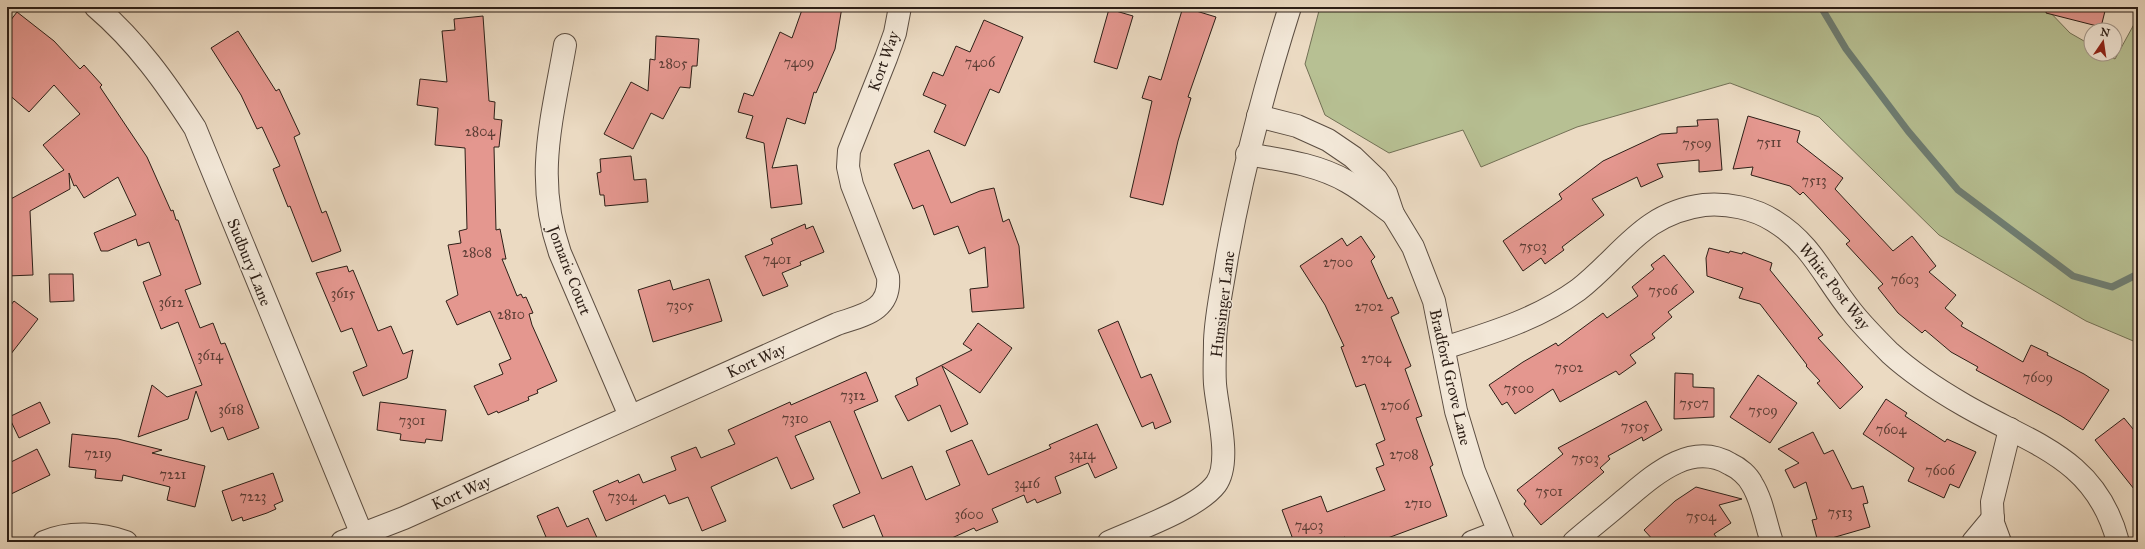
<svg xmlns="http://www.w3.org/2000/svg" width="2145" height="549" font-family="'IM FELL Great Primer',serif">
	<rect width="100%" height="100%" fill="#ebdac2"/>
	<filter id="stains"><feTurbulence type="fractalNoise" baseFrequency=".005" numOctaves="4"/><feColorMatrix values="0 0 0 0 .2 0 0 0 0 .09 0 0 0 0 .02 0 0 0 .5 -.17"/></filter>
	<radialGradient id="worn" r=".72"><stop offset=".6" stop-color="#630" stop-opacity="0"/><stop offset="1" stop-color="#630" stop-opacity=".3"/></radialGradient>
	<path fill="#b7c093" stroke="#727055" d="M1320,7H2045L2070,33L2091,45V54H2106L2115,59L2138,17V343L2086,321L1939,235L1819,117L1730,83L1577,127L1481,167L1463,130L1389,153L1325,115L1305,64Z"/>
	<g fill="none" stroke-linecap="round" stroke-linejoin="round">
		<path stroke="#6e7d72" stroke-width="7" d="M1821,7L1846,49L1908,131L1958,190L2073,276L2112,287L2138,274"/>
	</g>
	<g fill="#e4978f" stroke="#2d1f17">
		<path d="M803,7H842L835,49L816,93L814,92L805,124L787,118L772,168L797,165L802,204L771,208L764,143L746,138L753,116L738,112L744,93L753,96L780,32L792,38Z"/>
		<path d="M1183,7L1216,17L1188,97L1191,98L1178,141L1163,205L1130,197L1152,101L1142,98L1149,76L1161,80Z"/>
		<path d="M2047,7H2106L2101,27L2046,13Z"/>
		<path d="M1109,9L1133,16L1117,69L1094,62Z"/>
		<path d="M17,12L54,41L80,69L84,65L102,85L100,87L147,157L171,211L173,210L176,220H178L201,284L185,290L200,328L213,323L221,344L225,343L259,428L228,440L223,427L211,432L196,391L188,419L138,437L152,385L167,397L202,385L178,322L161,329L143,282L161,275L149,242L138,246L136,239L108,251H101L94,233L136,215L118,177L84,198L76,185L74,186L69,173L70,189L30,211L33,275L7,276V201L64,170L43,145L80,114L54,85L29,112L7,93V25Z"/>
		<path d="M483,16L489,101L495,102L494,119L502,120L499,147H494L496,230L500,229L506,259H502L517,296L521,294L523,298L526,297L533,313L529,314L532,325L557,381L537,390L538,393L528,397L529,400L498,413L497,411L488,415L474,386L503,374L499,364L511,359L490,311L457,325L446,301L458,295L448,245L461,243L459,231L467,229L465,148L435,145L438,108L417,105L420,79L447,82L442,31L455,30L454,19Z"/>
		<path d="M984,20L1023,37L999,93L990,89L965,146L934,132L946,105L923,95L933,72L943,76L956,46L970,52Z"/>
		<path d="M238,31L276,91L279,89L300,134L294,137L322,213L326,211L341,251L312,262L290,206L288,207L273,169L280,166L262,127L257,129L241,95L211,48Z"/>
		<path d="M656,36L699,39L697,66H692L690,88L680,87L663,119L651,113L633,149L604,134L631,82L648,91L650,59L655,60Z"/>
		<path d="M1748,116L1800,131L1797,142L1843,178L1835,189L1893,251L1912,236L1936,266L1929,272L1956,295L1945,308L1963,323L1961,326L2023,362L2031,345L2048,353L2047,355L2084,374L2109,390L2083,430L2061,416L1976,370L1978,367L1951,352L1925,330L1922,333L1898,313L1878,288L1883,284L1846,244L1850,241L1803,192L1800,195L1790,186L1751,175L1753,167L1733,169Z"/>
		<path d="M1718,119L1722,170L1699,172V160L1657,164L1663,177L1641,187L1637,177L1592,199L1604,215L1562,247L1564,250L1545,264L1541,258L1523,271L1503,241L1562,199L1559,194L1603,161L1661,134L1677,133V127L1698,126L1697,120Z"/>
		<path d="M929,150L951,203L980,191L994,188L1003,222L1009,219L1019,246L1024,308L972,312L970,289L988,287L985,247L969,254L958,226L934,235L923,205L913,209L894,164Z"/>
		<path d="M631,156L634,180L646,179L648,202L605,206L604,195H600L597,173L601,172L600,159Z"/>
		<path d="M805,224L806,229L813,226L824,252L800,262L801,265L782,273L788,286L763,296L745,256L773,244L771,239Z"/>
		<path d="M1361,236L1375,257L1371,261L1388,299L1392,297L1399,313L1391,317L1411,366L1405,369L1422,416L1416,418L1433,465L1430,467L1447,516L1377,542H1347L1345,537L1330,542H1294L1282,510L1321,496L1327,512L1385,490L1376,468L1384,465L1376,444L1385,440L1365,384L1356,387L1341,347L1344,346L1325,305L1300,266L1342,238L1347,246Z"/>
		<path d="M1709,248L1729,253L1730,251L1742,254L1743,252L1772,263L1770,270L1823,335L1818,338L1863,387L1840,409L1817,383L1820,381L1806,366L1807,365L1760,304L1739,298L1743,288L1707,276L1706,258Z"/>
		<path d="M1664,255L1694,292L1668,312L1672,317L1652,334L1655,338L1630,355L1636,363L1619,375L1616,371L1560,402L1553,389L1515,414L1507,402L1502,405L1489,385L1523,362L1556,343L1558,346L1603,313L1607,318L1638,296L1632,287L1654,269L1651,265Z"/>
		<path d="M347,266L349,272L353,270L378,331L391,326L403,354L413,350L407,378L363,396L353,372L367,366L352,328L341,332L316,273Z"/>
		<path d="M49,274H73L74,301L50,302Z"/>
		<path d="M709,279L722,321L653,342L638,290L670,280L673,290Z"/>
		<path d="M14,301L38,319L7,359V310Z"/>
		<path d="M1118,321L1141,378L1151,374L1171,422L1155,429L1153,422L1142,427L1098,330Z"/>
		<path d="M978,323L1012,348L980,393L942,366L968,424L951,432L940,405L908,421L895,396L918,385L916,378L972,350L963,344Z"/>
		<path d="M866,372L878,401L854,411L882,479L912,466L926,500L960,485L946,451L972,440L988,475L1051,448L1049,445L1097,424L1117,468L1095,478L1088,463L1055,477L1061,493L1037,503L1035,499L1027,503L1024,495L992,509L998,522L976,531L974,528L943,542H885L874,515L843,528L833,505L860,493L830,421L795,436L814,479L791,489L777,457L711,487L726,521L702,531L688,497L669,504L665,495L606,521L593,491L618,480L619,483L639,474L643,483L676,470L671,457L696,447L701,458L735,444L728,430L790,402L791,405Z"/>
		<path d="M1675,373L1693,374V387L1714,388V417L1674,419Z"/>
		<path d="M1758,375L1797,403L1770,443L1730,417Z"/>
		<path d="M1886,399L1907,413L1905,416L1945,442L1947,439L1976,452L1959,488L1950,484L1944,498L1908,481L1914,468L1863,434Z"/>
		<path d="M1646,401L1662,430L1643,441L1642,437L1608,456L1610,459L1600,468L1604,472L1541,525L1524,504L1526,501L1517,490L1563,454L1558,448Z"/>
		<path d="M40,402L50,423L19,438L9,417Z"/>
		<path d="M380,402L446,410L442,441L426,439L425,443L400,440L401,434L377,430Z"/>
		<path d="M2124,418L2138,435V494L2095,440Z"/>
		<path d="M1813,432L1824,454L1833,450L1852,489L1863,486L1868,503L1863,504L1870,527L1818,542L1812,520L1817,519L1806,482L1794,488L1785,470L1799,463L1778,449Z"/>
		<path d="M72,434L118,439L162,450L152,453L205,466L195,507L167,500L170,487L123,475L122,481L95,478L96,470L69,467Z"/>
		<path d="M37,449L50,475L7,496V464Z"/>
		<path d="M273,473L283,501L274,505L276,509L267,513L243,521L242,517L232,521L222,491Z"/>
		<path d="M1696,487L1742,499L1719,505L1731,523L1714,534L1720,542H1655L1644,530L1675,501Z"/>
		<path d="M558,507L567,527L588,518L599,542H534L546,537L537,516Z"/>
	</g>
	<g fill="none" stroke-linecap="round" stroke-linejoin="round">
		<defs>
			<g id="minor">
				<path d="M96,7C137,42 166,83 195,128L365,542"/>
				<path d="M565,45C552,120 534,178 560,253L630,416"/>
				<path d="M1258,116L1297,126L1328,140L1353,157L1377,180L1386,193L1393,214L1413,247L1434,301L1456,411L1474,471L1503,542"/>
				<path d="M1247,154C1282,160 1317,164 1348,182C1364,191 1379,204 1393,214"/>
				<path d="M1444,348C1491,333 1538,319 1578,290C1622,256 1642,213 1704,205C1727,203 1754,208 1774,221C1812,244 1825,279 1852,312C1863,326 1877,340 1890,353C1912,373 1938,390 1964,405C2031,444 2096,457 2118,542"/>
				<path d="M44,542C69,531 101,533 126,542"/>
				<path d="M342,542L404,518L837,324C863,315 891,311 888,277L852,185L848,167L849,151L886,58L895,33L900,7"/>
				<path d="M1109,542C1138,529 1198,508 1216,484C1232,462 1217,410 1215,384C1214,370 1215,355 1215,341C1216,313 1223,284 1227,257C1242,172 1264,89 1290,7"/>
				<path d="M1472,542L1498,532"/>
				<path d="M1574,542C1590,528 1607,515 1623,501C1652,477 1690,440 1730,464C1739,468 1748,476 1752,484C1762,500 1765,521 1771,539"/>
				<path d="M1973,542L1993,518"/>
				<path d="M2000,542L1993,523L1992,502L2010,429"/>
			</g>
		</defs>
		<use href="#minor" stroke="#5c4e42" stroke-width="24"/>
		<use href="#minor" stroke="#f2e7d7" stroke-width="22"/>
	</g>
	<g text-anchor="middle" stroke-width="3" stroke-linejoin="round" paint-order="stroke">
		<g font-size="14" fill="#5b3d35">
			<text x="799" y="67">7409</text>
			<text x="980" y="67">7406</text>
			<text x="673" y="68">2805</text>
			<text x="480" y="136">2804</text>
			<text x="1769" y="147">7511</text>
			<text x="1697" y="148">7509</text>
			<text x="1814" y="185">7513</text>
			<text x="1533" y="251">7503</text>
			<text x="477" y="257">2808</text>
			<text x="777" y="264">7401</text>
			<text x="1338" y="267">2700</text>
			<text x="1905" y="284">7603</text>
			<text x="1663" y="295">7506</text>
			<text x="343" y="298">3615</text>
			<text x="171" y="307">3612</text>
			<text x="680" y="310">7305</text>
			<text x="1369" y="311">2702</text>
			<text x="511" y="319">2810</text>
			<text x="210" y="360">3614</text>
			<text x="1376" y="363">2704</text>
			<text x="1569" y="372">7502</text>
			<text x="2038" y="382">7609</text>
			<text x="1519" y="393">7500</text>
			<text x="853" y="400">7312</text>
			<text x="1694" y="408">7507</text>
			<text x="1395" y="410">2706</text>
			<text x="231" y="414">3618</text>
			<text x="1763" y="415">7509</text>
			<text x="795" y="423">7310</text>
			<text x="412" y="425">7301</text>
			<text x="1635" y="431">7505</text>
			<text x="1891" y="434">7604</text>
			<text x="98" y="458">7219</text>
			<text x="1082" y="459">3414</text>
			<text x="1404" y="459">2708</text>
			<text x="1585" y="463">7503</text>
			<text x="1940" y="475">7606</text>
			<text x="173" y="479">7221</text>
			<text x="1027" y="488">3416</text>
			<text x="1549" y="496">7501</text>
			<text x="253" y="501">7223</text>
			<text x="622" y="501">7304</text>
			<text x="1418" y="508">2710</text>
			<text x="1840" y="517">7513</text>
			<text x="969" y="519">3600</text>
			<text x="1701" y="521">7504</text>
			<text x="1309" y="530">7403</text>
		</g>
		<g font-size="16" fill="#2d1f17" stroke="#f2e7d7">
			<text transform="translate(883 61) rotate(-70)" y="6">Kort Way</text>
			<text transform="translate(250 262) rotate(68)" y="6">Sudbury Lane</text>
			<text transform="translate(570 270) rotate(69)" y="6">Jomarie Court</text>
			<text transform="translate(1835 286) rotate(52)" y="6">White Post Way</text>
			<text transform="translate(1222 304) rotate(-83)" y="6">Hunsinger Lane</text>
			<text transform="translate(756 360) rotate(-24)" y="6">Kort Way</text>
			<text transform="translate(1451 377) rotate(77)" y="6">Bradford Grove Lane</text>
			<text transform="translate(461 492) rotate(-24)" y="6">Kort Way</text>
		</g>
	</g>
	<rect width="2145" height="549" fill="none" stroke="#ebdac2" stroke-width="24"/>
	<rect x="8" y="8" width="2129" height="533" fill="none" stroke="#2d1f17" stroke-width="2"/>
	<rect x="12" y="12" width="2121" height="525" fill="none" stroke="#2d1f17"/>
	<g transform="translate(2103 42) rotate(13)"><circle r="19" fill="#f2e7d7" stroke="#a3978a"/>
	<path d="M0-3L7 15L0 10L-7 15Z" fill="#8f2418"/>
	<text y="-6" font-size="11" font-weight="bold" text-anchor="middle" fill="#2d1f17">N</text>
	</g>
	<rect width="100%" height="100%" filter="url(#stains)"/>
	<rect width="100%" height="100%" fill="url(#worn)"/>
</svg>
